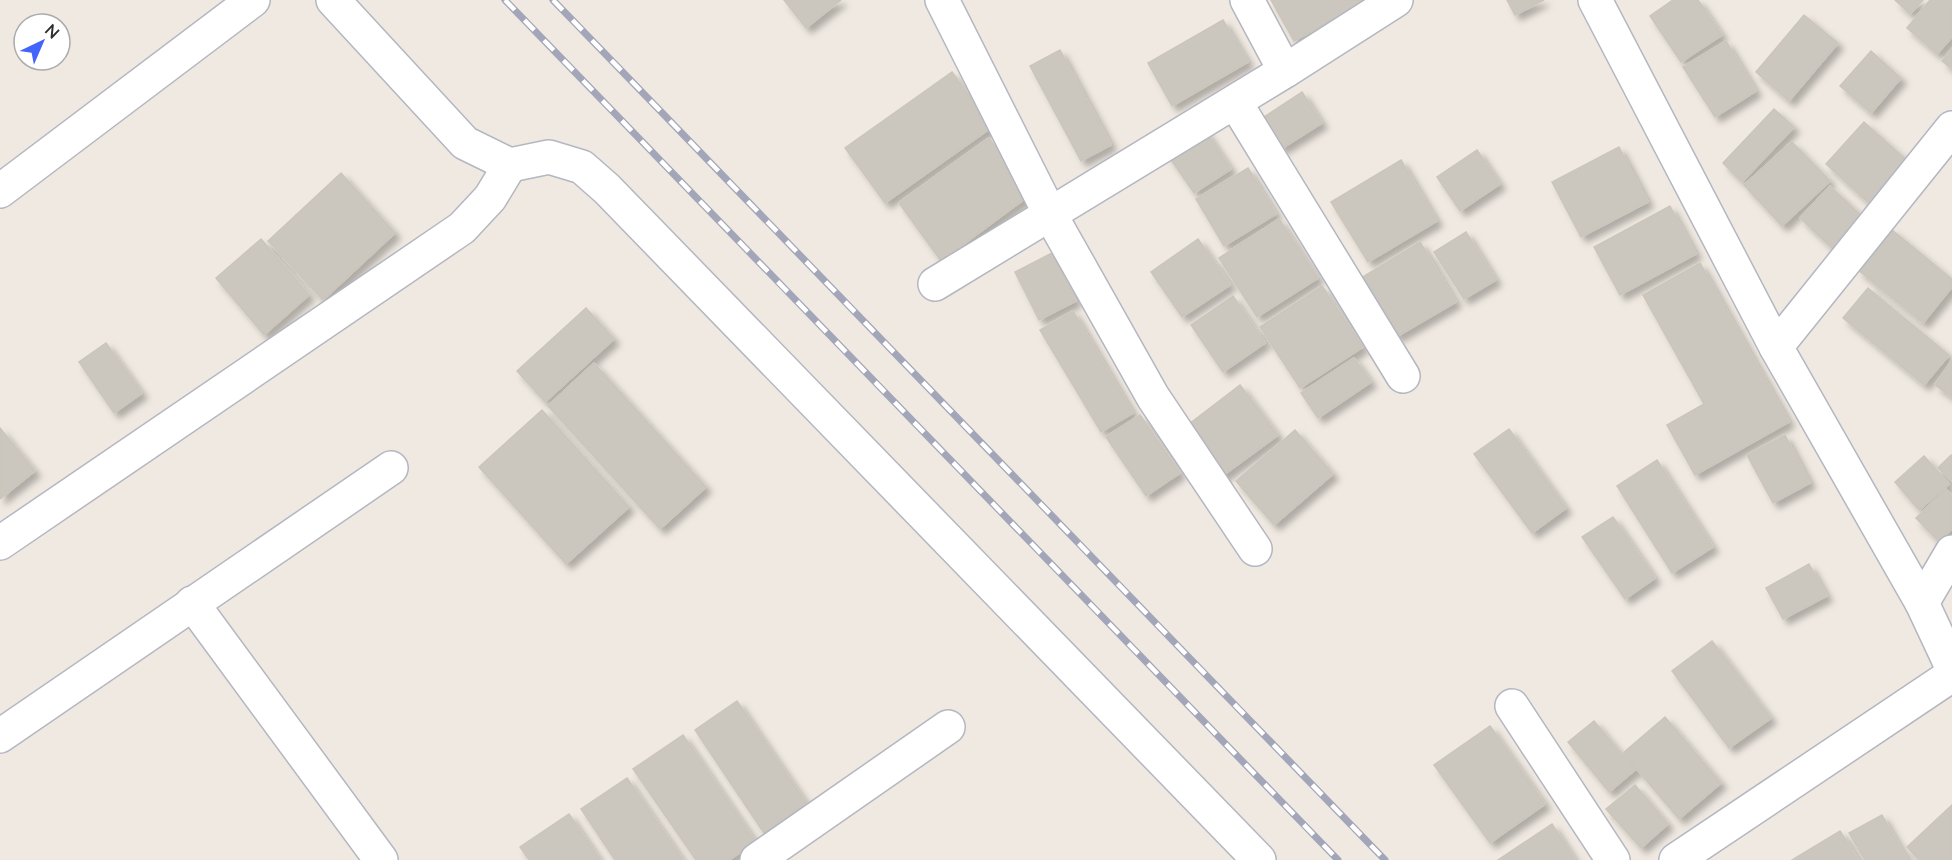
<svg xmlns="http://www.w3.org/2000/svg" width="1952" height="860" font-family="Lato,sans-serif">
	<defs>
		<filter id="shadow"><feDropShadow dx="5.5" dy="5.5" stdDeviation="3" flood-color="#0004"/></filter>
	</defs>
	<rect width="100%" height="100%" fill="#efe9e1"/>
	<g fill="#cbc7bf" stroke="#cbc5ba" stroke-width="1.5" filter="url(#shadow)">
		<path d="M784,0H841L806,28Z"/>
		<path d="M1271,0H1369L1294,41Z"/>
		<path d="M1507,0H1544L1515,15Z"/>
		<path d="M1673,0H1698L1722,35L1681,62L1650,16Z"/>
		<path d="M1895,0H1923L1910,14Z"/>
		<path d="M1930,0H1952V37L1937,54L1907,28Z"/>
		<path d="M1804,15L1838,43L1789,101L1756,72Z"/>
		<path d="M1223,20L1248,62L1172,106L1148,63Z"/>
		<path d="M1726,41L1756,91L1715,117L1683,67Z"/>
		<path d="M1952,49V69L1942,61Z"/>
		<path d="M1060,50L1111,145L1081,161L1030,66Z"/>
		<path d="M1871,51L1901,78L1871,113L1840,86Z"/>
		<path d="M952,72L992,127L885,203L845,148Z"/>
		<path d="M1302,92L1322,123L1281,149L1261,119Z"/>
		<path d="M1774,109L1794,127L1742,182L1723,163Z"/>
		<path d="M1864,122L1911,164L1873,207L1826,164Z"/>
		<path d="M1204,129L1231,169L1194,193L1167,154Z"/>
		<path d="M989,138L1030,195L941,261L899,203Z"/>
		<path d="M1792,142L1830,181L1782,226L1744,185Z"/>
		<path d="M1619,147L1648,202L1581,237L1552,182Z"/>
		<path d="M1477,150L1500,184L1460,211L1437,177Z"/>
		<path d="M1401,160L1437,221L1368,262L1331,202Z"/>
		<path d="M1248,168L1276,214L1224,246L1196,199Z"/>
		<path d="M341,173L395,233L323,300L268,241Z"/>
		<path d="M1830,186L1865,219L1835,251L1800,218Z"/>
		<path d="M1670,206L1696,254L1620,295L1594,247Z"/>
		<path d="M1279,219L1318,278L1257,317L1219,258Z"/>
		<path d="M1891,229L1952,279V287L1923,323L1858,270Z"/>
		<path d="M1466,232L1496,280L1464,299L1434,252Z"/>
		<path d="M261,239L309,295L264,335L216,278Z"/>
		<path d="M1198,239L1230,285L1182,317L1151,272Z"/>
		<path d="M1420,242L1456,302L1396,337L1361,278Z"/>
		<path d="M1052,253L1076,301L1039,320L1015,272Z"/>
		<path d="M1700,263L1789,422L1695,475L1667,425L1704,404L1643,295Z"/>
		<path d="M1322,286L1363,347L1300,388L1260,327Z"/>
		<path d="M1868,288L1949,355L1924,385L1843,318Z"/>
		<path d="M1233,296L1265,343L1223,372L1191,325Z"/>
		<path d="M586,308L614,339L545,402L517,371Z"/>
		<path d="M1073,311L1133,413L1101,432L1040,330Z"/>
		<path d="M106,343L142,393L114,413L79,362Z"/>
		<path d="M1354,358L1371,382L1318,418L1301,393Z"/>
		<path d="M1952,360V397L1935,385Z"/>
		<path d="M594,363L706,487L660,529L548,406Z"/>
		<path d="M1240,385L1278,435L1221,477L1184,428Z"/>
		<path d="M542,410L629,507L566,564L479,467Z"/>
		<path d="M1140,415L1180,473L1146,496L1106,437Z"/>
		<path d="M0,428L35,471L0,499Z"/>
		<path d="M1509,429L1566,508L1532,533L1474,454Z"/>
		<path d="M1295,430L1333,474L1274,525L1236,481Z"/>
		<path d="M1785,435L1810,483L1773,503L1747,455Z"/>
		<path d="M1951,455L1952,456V481L1938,468Z"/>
		<path d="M1924,456L1949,484L1919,510L1895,482Z"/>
		<path d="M1657,460L1713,547L1672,573L1617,486Z"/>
		<path d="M1946,489L1952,496V529L1939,542L1916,518Z"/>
		<path d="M1613,517L1655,578L1625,599L1582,537Z"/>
		<path d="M1809,564L1827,596L1783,619L1766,588Z"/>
		<path d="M1712,641L1771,718L1729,748L1672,671Z"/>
		<path d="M737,701L807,804L764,833L695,730Z"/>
		<path d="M1665,717L1721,783L1679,819L1623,753Z"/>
		<path d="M1594,721L1635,770L1609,792L1568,742Z"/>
		<path d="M1490,726L1545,804L1490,843L1434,765Z"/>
		<path d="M683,735L756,842L729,860H696L633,769Z"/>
		<path d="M627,778L683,860H615L581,809Z"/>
		<path d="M1635,785L1668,824L1641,848L1606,809Z"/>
		<path d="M1952,805V860H1919L1907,847Z"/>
		<path d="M569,814L600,860H529L520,847Z"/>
		<path d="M1882,815L1907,859L1905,860H1865L1849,833Z"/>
		<path d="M1552,824L1575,860H1498Z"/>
		<path d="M1840,831L1858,860H1792Z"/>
	</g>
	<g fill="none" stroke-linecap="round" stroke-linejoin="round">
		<defs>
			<g id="street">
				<path d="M333,0L465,143L510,165L549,157L582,167L607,189L1259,860"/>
				<path d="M942,0L1051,216L1153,397L1255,549"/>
				<path d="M1247,0L1285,71"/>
				<path d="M1595,0L1776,347L1922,603L1952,667"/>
				<path d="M1235,102L1403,376"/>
				<path d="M0,191L253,0"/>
				<path d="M935,284L1285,71L1396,0"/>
				<path d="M1776,347L1952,128"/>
				<path d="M0,543L462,228L490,198L510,165"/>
				<path d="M192,603L381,860"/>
				<path d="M1922,603L1952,552"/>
				<path d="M1512,706L1613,860"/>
				<path d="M0,736L391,468"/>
				<path d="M757,860L948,727"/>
			</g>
			<path id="secondary" d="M1676,860L1952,675"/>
		</defs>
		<use href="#street" stroke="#b4b7c1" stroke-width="36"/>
		<use href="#secondary" stroke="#b4b7c1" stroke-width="36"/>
		<use href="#street" stroke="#fff" stroke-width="33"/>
		<use href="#secondary" stroke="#fff" stroke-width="33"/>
		<defs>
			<g id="rail">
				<path d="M505,0L1338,860"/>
				<path d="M553,0L1385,860"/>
			</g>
		</defs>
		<use href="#rail" stroke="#a3a6b8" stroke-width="7"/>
		<use href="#rail" stroke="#fff" stroke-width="4.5" stroke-dasharray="14" stroke-linecap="butt"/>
	</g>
	<g transform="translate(42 42) rotate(44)"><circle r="28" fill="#ffffff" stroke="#ababab" stroke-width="1.5"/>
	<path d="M0-4.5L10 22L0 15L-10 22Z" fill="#4264fb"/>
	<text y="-9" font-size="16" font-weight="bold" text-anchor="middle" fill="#2e2e2e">N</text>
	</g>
</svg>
